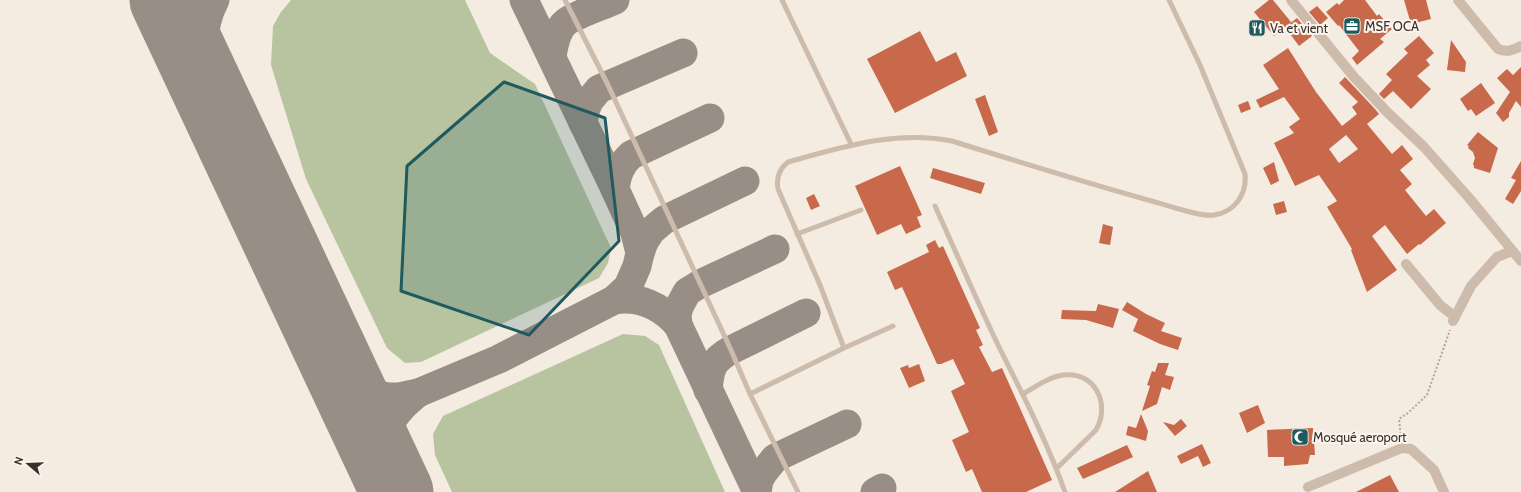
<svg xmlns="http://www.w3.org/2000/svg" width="1521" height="492" font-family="Cabin,sans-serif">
	<rect width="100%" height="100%" fill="#f4ebe1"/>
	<g fill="#b8c4a0">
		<path d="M291,0H465L490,53L535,84L611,248L608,263L599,278L421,362L405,363L387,348L306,179L271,65L273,26L281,12Z"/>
		<path d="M623,334L645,336L659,345L725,492H452L435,455L433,434L443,416Z"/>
	</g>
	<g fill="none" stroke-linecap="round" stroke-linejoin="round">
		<g stroke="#988e86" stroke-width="29">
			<path d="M524,0L615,189L635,233L640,253L637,266L628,287L614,300"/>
			<path d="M552,56C554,45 556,30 566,22C577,14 602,6 615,0"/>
			<path d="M209,93C203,61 199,30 215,0"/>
			<path d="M583,123L585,111L589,101L599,89L683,53"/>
			<path d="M615,189C617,175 620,165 631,155L710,118"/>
			<path d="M640,253L644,242L651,231L664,220L745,181"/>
			<path d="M678,325L677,315L679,307L687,292L700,284L775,249"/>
			<path d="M341,375L358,389L387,397H399L418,393L499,359L614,300C639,296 661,306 678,325L757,492"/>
			<path d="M708,390C710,370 711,361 731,350L806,313"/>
			<path d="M387,473C381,435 387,417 418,393"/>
			<path d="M757,492L759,480L763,473L775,458L847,424"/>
			<path d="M875,492L882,488"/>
		</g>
		<path stroke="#988e86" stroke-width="73" d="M166,0L397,492"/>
	</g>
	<g fill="#c8694b" fill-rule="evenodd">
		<path d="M1269,0H1273L1291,22L1274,36L1254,12Z"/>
		<path d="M1344,0H1365L1377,16L1379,14L1392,29L1380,39L1384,42L1357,65L1352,58L1359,51L1339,25L1338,26L1326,12L1337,3L1339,5Z"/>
		<path d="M1404,0H1426L1431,19L1411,24Z"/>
		<path d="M1317,6L1328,18L1320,25L1309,12Z"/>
		<path d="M1297,18L1312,36L1299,46L1285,27Z"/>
		<path d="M920,31L936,62L956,52L967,76L895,113L867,59Z"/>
		<path d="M1419,36L1434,53L1426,60L1430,65L1417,76L1431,89L1411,109L1393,91L1384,99L1379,94L1392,80L1386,74L1408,53L1404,49Z"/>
		<path d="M1451,40L1466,62L1465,72L1447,70Z"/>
		<path d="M1288,48L1316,92L1342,126L1357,114L1352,107L1358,102L1339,83L1345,77L1375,109L1379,114L1367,124L1392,154L1402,145L1413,159L1400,170L1412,184L1405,190L1426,216L1434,209L1446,223L1420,245L1419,244L1407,254L1385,225L1372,236L1397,270L1367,292L1351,250L1352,249L1327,207L1337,201L1319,175L1295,186L1274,143L1294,133L1289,127L1300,119L1284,97L1260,108L1256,100L1279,89L1263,65ZM1346,135L1358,149L1339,163L1329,149Z"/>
		<path d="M1521,67V107L1516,101L1509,113V117L1503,122L1496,113L1510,92L1497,78L1507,69L1513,75Z"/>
		<path d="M1481,83L1495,103L1476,116L1471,109L1468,111L1460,99Z"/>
		<path d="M985,95L998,132L989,136L975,99Z"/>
		<path d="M1248,101L1251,109L1241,113L1238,105Z"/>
		<path d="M1478,132L1498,148L1490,173L1474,168V166L1473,164L1475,158L1473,152L1468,148L1469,146L1467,145Z"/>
		<path d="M1521,161V191L1513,204L1505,199L1516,180L1511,178Z"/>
		<path d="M1274,162L1279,181L1271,185L1263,168Z"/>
		<path d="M900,166L922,215L917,217L921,227L906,234L901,224L877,235L855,186Z"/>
		<path d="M933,168L985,183L981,194L930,178Z"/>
		<path d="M814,194L820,206L811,210L806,198Z"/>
		<path d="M1284,201L1287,212L1276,215L1273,204Z"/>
		<path d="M1103,224L1113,227L1110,245L1099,243Z"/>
		<path d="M935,240L939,248L943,246L980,328L976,330L983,345L979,347L992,372L1002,368L1052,480L1026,492H982L972,469L966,472L952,440L969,432L951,391L965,384L953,359L941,364H937L902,287L895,290L887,272L929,252L926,245Z"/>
		<path d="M1127,302L1146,314L1165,323L1161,331L1182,338L1178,350L1160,344L1133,331L1138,319L1122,310Z"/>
		<path d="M1098,304L1119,309L1113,328L1086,320L1061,319L1062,310L1096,311Z"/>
		<path d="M1158,363H1169L1165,375L1174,377L1170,390L1162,387L1157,404L1142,411L1150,386L1147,385L1152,371L1155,372Z"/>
		<path d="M919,364L925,381L909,388L900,368L908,365L909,368Z"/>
		<path d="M1258,405L1265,423L1247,433L1239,413Z"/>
		<path d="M1141,414L1148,431L1146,441L1126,435L1128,426L1136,428Z"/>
		<path d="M1181,419L1187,426L1175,436L1163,422L1174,425Z"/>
		<path d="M1313,428L1315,455H1310L1308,464L1284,466V457H1268L1267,430Z"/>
		<path d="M1202,444L1211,463L1203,467L1198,456L1181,464L1177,456Z"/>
		<path d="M1127,445L1133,457L1083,479L1077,468Z"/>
		<path d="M1148,471L1157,492H1115Z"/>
		<path d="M1390,475L1399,492H1356Z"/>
	</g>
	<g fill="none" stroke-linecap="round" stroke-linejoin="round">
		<path stroke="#b9a596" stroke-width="2" stroke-dasharray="2 2" stroke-linecap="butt" d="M1401,438L1399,419L1408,413L1427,395L1450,330"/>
		<g stroke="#cdbbac" stroke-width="5">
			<path d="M565,0L608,85L731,350L750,394L798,492"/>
			<path d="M782,0L851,144"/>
			<path d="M935,206C956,252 976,299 998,345C1022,393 1047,441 1065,492"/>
			<path d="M797,234L861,210"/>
			<path d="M844,348L820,285L778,189C776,178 779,169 788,162C843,147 895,130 952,141C1019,162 1087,183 1155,202C1171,206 1199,217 1214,215C1235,212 1247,194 1245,174L1200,65L1169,0"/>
			<path d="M750,394L844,348L893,326"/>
			<path d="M1023,394C1035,387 1049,377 1063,375C1095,371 1111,404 1096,430L1057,468"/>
		</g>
		<g stroke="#cdbbac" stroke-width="10">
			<path d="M1291,0L1354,77L1387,112L1424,147L1470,199L1521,261"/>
			<path d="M1458,0L1498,49C1507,53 1513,50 1521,46"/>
			<path d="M1406,264L1440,305L1455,317"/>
			<path d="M1453,321L1471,286L1497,257L1512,251"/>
			<path d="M1308,487L1402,448L1411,449L1434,470L1444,492"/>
		</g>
	</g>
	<path fill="#1f5a5e" fill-opacity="0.2" stroke="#1f5a5e" stroke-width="3" stroke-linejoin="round" d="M504,82L605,118L619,241L529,335L401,291L407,166Z"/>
	<defs>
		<symbol id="office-square" viewBox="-11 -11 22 22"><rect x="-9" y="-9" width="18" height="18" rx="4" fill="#1f5a5e" stroke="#fbf5ee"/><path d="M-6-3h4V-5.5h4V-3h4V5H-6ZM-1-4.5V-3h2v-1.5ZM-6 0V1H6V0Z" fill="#fff"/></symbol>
		<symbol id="restaurant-square" viewBox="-11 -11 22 22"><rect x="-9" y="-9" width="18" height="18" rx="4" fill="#1f5a5e" stroke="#fbf5ee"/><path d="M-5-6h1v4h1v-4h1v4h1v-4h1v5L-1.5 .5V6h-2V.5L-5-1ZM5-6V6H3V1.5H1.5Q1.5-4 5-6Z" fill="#fff"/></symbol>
		<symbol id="mosque-square" viewBox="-11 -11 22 22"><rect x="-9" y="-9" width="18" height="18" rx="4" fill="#1f5a5e" stroke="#fbf5ee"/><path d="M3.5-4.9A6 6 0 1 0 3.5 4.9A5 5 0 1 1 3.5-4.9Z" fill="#fff"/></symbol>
	</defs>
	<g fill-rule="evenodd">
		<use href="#office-square" x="1342" y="16" width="20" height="20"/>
		<use href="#restaurant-square" x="1247" y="18" width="20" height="20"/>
		<use href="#mosque-square" x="1290" y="427" width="20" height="20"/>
	</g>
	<g text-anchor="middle" stroke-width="4" stroke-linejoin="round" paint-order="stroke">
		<g font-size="13" fill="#3b302b" stroke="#fbf5ee" text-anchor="start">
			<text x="1365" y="31">MSF OCA</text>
			<text x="1270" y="33">Va et vient</text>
			<text x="1313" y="442">Mosqué aeroport</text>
		</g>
	</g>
	<g transform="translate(28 464) rotate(289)" stroke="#fbf5ee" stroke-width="3" paint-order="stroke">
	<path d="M0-3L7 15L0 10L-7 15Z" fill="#3b302b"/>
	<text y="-6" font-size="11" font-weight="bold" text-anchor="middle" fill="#3b302b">N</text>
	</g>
</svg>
